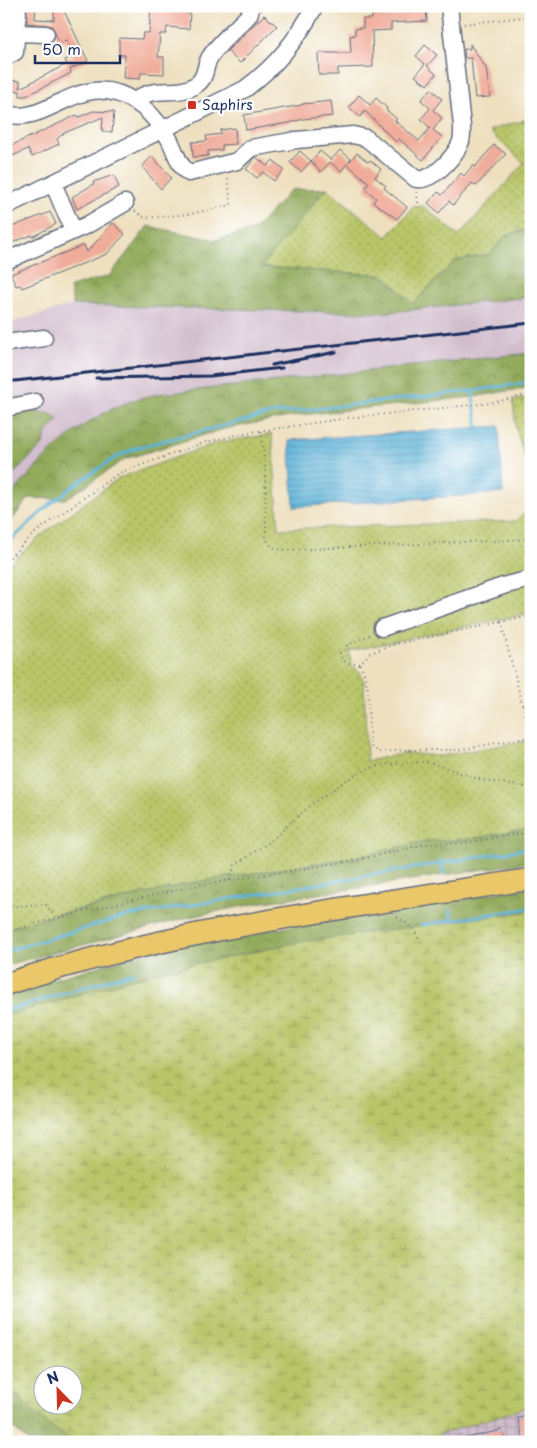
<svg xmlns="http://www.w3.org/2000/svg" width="537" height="1448" font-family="'Playpen Sans',sans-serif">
	<defs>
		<pattern id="industrial-grid" width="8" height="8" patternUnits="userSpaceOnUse" patternTransform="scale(1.25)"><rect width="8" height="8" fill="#d1bdcc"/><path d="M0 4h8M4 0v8" fill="none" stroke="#a99aa9"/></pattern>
		<pattern id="grass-dots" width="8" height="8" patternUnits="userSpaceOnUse" patternTransform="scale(1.25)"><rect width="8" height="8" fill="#b8c567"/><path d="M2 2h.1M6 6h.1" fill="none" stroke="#95a058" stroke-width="1.8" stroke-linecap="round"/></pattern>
		<pattern id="forest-crowns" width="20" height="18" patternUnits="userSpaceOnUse" patternTransform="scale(1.25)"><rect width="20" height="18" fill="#92aa5c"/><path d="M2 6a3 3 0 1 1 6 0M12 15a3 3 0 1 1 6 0" fill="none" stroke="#768b4f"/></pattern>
		<pattern id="wetland-marsh" width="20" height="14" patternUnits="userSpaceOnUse" patternTransform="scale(1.25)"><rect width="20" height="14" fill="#b8c567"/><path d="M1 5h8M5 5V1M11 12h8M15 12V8" fill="none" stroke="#95a058"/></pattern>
		<pattern id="water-rules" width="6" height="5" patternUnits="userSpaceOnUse" patternTransform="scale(1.25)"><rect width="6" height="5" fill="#5cb2d8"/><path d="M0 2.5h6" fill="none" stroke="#4b91b2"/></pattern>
	</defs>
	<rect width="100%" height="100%" fill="#fff"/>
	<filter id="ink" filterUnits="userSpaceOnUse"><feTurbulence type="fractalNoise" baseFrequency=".02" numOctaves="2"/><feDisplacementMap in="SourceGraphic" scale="10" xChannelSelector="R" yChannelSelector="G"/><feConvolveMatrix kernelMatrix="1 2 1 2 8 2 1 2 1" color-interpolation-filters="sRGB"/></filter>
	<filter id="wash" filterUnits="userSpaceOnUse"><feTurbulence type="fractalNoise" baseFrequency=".0096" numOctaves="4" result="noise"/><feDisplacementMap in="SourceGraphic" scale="20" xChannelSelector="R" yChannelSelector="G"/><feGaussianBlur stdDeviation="1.12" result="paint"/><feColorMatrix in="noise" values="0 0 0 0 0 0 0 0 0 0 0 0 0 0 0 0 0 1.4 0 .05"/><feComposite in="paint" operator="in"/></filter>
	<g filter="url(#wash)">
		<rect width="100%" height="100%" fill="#eee0bf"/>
		<path fill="url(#industrial-grid)" d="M531,1406V1442H414L434,1436Z"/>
		<path fill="#d1bdcc" d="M109,276L381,313L531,297V374L55,446L6,528V472L25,463L43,445L6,433V324L73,305Z"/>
		<g fill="url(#grass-dots)" stroke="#6a7a62">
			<path d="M531,116V228L505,236L490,254L455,261L413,304L383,275L260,267L327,188L387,237L413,207L423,206L459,236L524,163L491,133L490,130L525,120Z"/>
			<path d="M531,397V477L516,429L513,401Z"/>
			<path d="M272,434L279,529L515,521L531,507V613L349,651L352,666L360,672L364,682L367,761L406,753L440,756L531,740V829L463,840L425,841L356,857L192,883L55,915L6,929V567L47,531L119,478L216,443Z"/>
		</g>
		<g fill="url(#forest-crowns)" stroke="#566c5d">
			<path d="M327,188L261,267L383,275L413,304L455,261L490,254L505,236L531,228V297L381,313L73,305L70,287L109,276L148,226L216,240L254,230L291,190Z"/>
			<path d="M531,353V387L473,397L300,415L224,429L125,459L66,499L29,498L6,528V502C41,458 81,417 137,399C152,394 170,393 186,391Z"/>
			<path d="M28,411L51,414L58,420L47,432L43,445L6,481V413Z"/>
			<path d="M531,829V862L264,902L194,916L6,965V929L55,915L192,883L356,857L425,841L463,840Z"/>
			<path d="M531,887V911L300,942L153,973L6,1016V992L172,946Z"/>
			<path d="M6,1385C27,1408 49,1427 76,1442H29L13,1428L6,1418Z"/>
		</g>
		<path fill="url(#wetland-marsh)" stroke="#6a7a62" fill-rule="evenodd" d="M531,911V1406L414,1442H76C49,1427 27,1408 6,1385V1016L153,973L300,942ZM42,1376H72V1406H42Z"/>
		<path fill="url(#water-rules)" stroke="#3c709b" d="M499,426L503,493L294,507L289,440Z"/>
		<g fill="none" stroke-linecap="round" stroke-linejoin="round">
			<g stroke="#5cb2d8" stroke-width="3">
				<path d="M472,391L478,427"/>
				<path d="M6,545L49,505L83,479L118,456L139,447L270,414L472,391L531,382"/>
				<path d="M442,861L444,874"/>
				<path d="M450,909L452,920"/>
				<path d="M421,925L531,908"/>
				<path d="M6,951L127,916L531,848"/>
				<path d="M6,1011L134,972"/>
			</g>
		</g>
		<g id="blocks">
			<g fill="#f0ac9a">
				<path d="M26,6H36L35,19L54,20V6H65V13L88,61L70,69L71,73L26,96H20V91L6,90V80L20,81V88L67,64L65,60L74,56L66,40L59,43L52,26L27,23Z"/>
				<path d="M151,6H185L184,12H190L189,29L167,27L166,34H160L158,57H164V74L141,73L140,79L123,78L125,55H119V38L142,39L143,33H149Z"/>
				<path d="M426,6L427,21L391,23V30L372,31L373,67L338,68V75H319L318,53H351L350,36L355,35V29L363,28V19H372V8Z"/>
				<path d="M264,15L277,26L240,63L227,51Z"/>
				<path d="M470,44L486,68L490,97L475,98L471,58H465L464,49H470Z"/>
				<path d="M425,45L437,55L427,66L436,74L427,85L415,76L425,64L416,56Z"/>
				<path d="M431,89L442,99L433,110L442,118L433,130L442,137L423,160L399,139L396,142L365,111L360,117L349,107L359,95L370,105L376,98L387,108L386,110L397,119L395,121L419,141L430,128L421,119L430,108L421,100Z"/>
				<path d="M331,101L333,116L303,119L289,123L246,130L244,115L302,105V104Z"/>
				<path d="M93,111L114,112L112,132L102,131L103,117L64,133L57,139L59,144L32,157L28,149L6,159V148L77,115L79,117Z"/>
				<path d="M235,128L236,144L222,145V150L208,151V156L193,157L192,142L207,141L206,136L221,134L220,130Z"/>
				<path d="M494,145L506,154L476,186L472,183L453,205L449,201L439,213L428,203L438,192L442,195L461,173L464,176L473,165L475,167Z"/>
				<path d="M340,150L351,159L349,162L357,153L368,162L370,160L381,169L375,177L386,186L384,188L407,207L397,219L373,202L376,198L365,188L369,183L347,164L341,171L330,162L321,172L311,161L301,172L290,162L300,151L311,161L320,151L331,160Z"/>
				<path d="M152,156L171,178L161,189L142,167Z"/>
				<path d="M256,157L267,166L273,160L284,170L274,181L263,172L257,178L246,169Z"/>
				<path d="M114,175L119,187L77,209L72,197L94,184L93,182Z"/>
				<path d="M50,212L56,224L32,237V235L6,245V229Z"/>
				<path d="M113,223L125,234L107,254L22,288L20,285L16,286L11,274L84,245L87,252Z"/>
				<path d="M531,1415V1442H524L518,1418Z"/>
				<path d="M502,1430L505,1442H466V1438Z"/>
			</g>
		</g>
	</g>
	<g filter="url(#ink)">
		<use href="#blocks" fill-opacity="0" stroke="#656d80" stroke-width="1"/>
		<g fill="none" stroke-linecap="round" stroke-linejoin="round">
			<defs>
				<g id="minor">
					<path d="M17,33L46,34"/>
					<path d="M6,57L15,52L18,12"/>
					<path d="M136,101C151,84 180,98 197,84C207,77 204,66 210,57C219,42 237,28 249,15L252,6"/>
					<path d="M6,114C50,127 81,65 137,103C150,111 160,125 168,137C175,148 177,165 189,173L237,161L251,148L297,140L353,135L366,138L416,179C432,182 452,159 459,146C463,140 462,132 462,126L449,6"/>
					<path d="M53,183L73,230"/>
					<path d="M6,206L245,89C276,66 297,40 315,6"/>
					<path d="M6,261L87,225L125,203"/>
					<path d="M6,343L44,338"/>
					<path d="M6,408L35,402"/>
					<path d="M382,628L506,585L531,579"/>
				</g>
				<path id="major" d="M6,984C176,928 355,907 531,879"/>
			</defs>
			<use href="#minor" stroke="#656d80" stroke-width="19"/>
			<use href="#major" stroke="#656d80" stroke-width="24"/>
			<g stroke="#656d80" stroke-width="2" stroke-dasharray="1 4" stroke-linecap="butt">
				<path d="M464,24L530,16L529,6"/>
				<path d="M417,192L418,203"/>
				<path d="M135,211L145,218L190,214L231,205L228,178"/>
				<path d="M261,431L265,465L266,536C269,548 275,549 287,550L531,539"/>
				<path d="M6,561L37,531L119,473L203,443L245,433L348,418L490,403L531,394"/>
				<path d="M531,616L395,644L370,653L360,664C374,690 365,719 371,747L379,752L405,750H457L531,737"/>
				<path d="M501,622L526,718L531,725"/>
				<path d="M360,664C350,663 343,665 340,653L348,645L371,634"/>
				<path d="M230,880L235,865L269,842L312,804L348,779L368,769L386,764L428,762L478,779L531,788"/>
				<path d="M6,907L45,904L56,918"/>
				<path d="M397,917L413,928L419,940"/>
				<path d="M6,932L56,918L193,886L357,860L426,844L463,843L531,832"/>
			</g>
			<use href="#minor" stroke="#fff" stroke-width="16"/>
			<use href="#major" stroke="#eac769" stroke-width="21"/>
			<g stroke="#1b2f5e" stroke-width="3">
				<path d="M272,365L336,352"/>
				<path d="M96,378L210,376L282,368"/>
				<path d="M6,382L531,323"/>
			</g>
		</g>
	</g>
	<rect fill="#c8321e" stroke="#fff" stroke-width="2" x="187" y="100" width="10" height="10" rx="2.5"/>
	<g text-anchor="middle" stroke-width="4.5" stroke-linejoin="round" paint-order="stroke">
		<g font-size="14" fill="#1b2f5e" stroke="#fff" text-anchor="start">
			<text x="202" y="110">Saphirs</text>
		</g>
	</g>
	<rect width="537" height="1448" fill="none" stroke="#fff" stroke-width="25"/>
	<g transform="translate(58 1390) rotate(337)"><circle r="24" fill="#ffffff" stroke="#a4acbf"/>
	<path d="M0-4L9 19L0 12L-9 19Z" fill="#c8321e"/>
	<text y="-8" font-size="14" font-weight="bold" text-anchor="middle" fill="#1b2f5e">N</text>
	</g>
	<path d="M35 55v8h85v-8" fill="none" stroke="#1b2f5e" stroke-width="2.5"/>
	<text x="42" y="55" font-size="15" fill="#1b2f5e" stroke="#ffffff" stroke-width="4" paint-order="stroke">50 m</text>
</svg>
